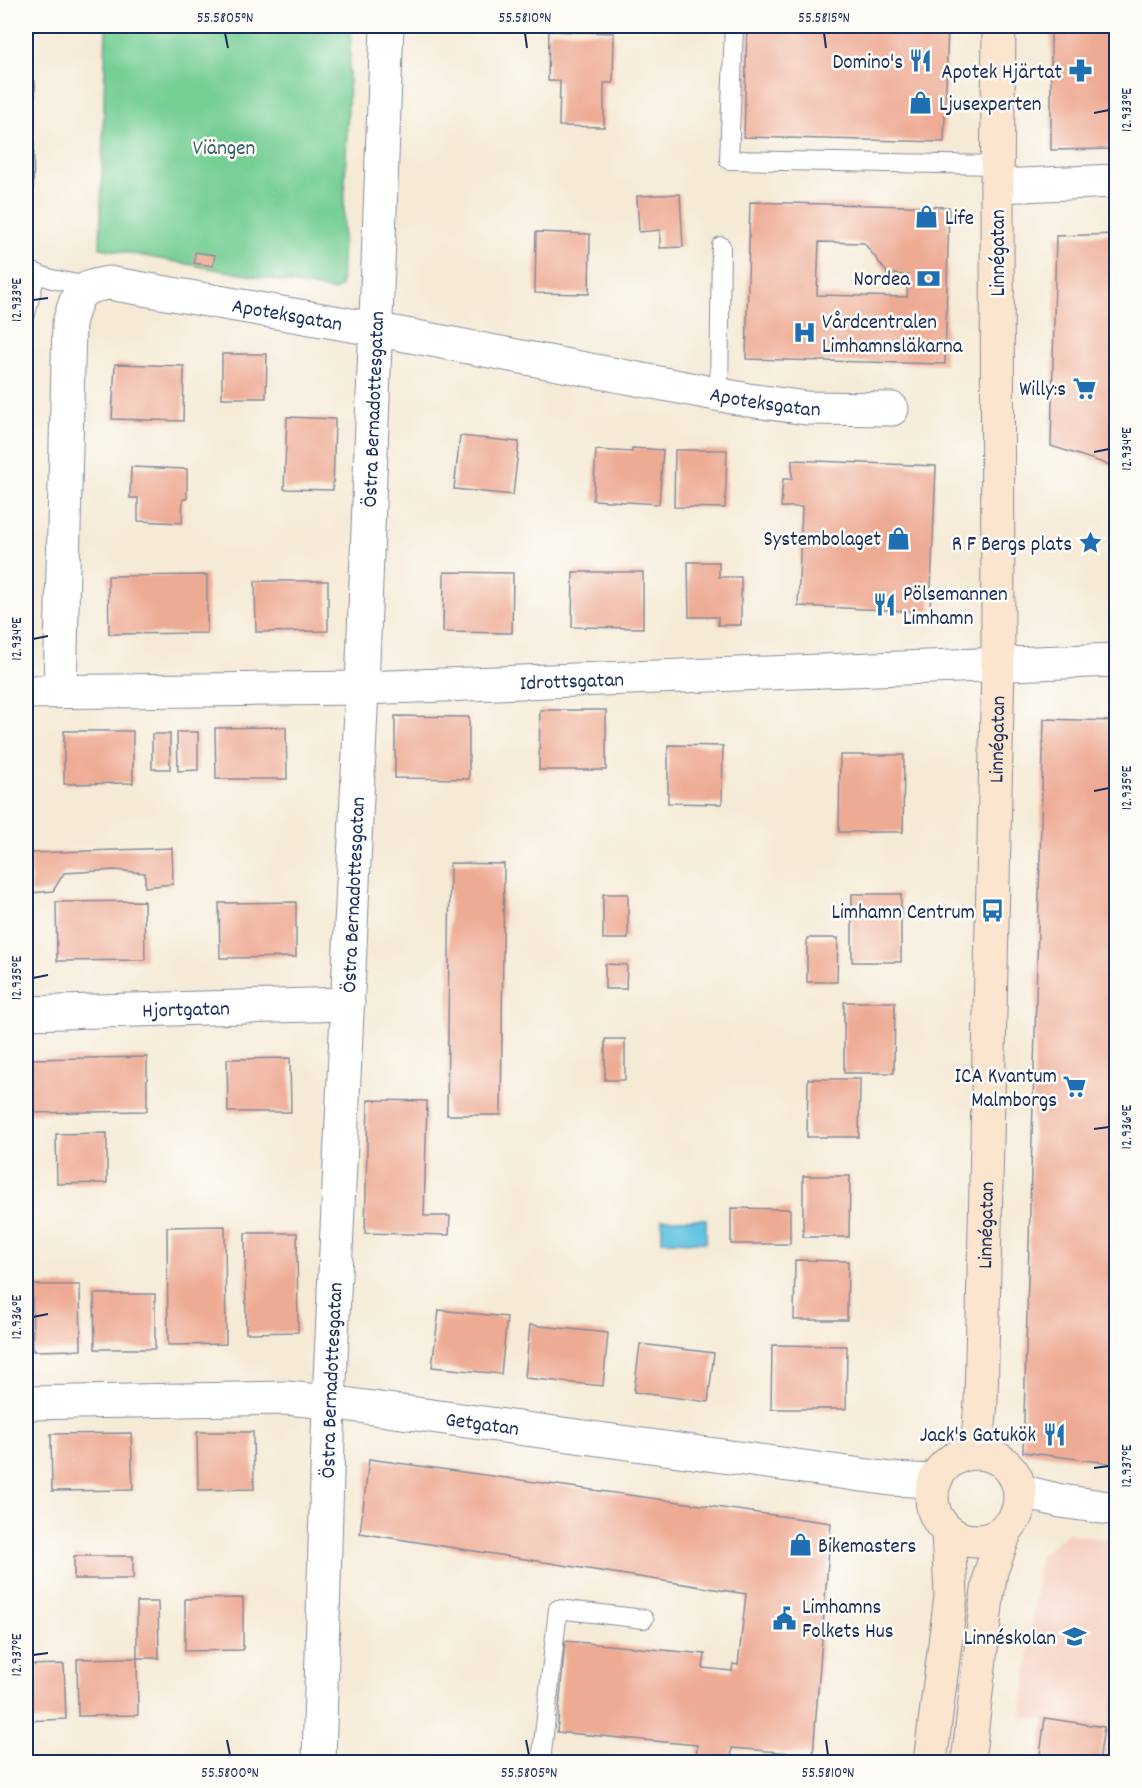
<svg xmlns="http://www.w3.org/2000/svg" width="1142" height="1788" font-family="Dekko,sans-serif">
	<rect width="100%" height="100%" fill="#fdfcf7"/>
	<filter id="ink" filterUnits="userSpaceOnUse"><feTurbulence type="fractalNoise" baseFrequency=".0167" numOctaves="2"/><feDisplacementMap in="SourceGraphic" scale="12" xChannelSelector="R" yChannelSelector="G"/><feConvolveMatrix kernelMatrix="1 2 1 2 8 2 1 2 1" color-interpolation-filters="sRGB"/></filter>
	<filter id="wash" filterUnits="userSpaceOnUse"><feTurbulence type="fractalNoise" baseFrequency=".008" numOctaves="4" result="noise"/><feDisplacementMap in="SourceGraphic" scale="24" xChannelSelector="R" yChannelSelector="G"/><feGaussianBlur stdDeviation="1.35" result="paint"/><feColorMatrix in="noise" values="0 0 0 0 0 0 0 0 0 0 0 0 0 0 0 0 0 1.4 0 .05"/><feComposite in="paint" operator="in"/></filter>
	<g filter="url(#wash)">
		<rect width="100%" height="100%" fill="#f5ead6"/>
		<path fill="#f6d2c5" d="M1067,1533L1116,1541V1762H1099L1103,1727L1022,1717L1040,1556Z"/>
		<path fill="#74ce94" stroke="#487e79" stroke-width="1.5" d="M106,26H351L341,286L335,291L100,248Z"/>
		<path fill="#63c6e1" stroke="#3f7aa0" stroke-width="1.5" d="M662,1219H706V1242L662,1241Z"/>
		<g id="blocks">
			<g fill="#eeab94" fill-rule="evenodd">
				<path d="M747,26H948L944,142L744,137Z"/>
				<path d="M1051,26H1116V149L1051,150Z"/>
				<path d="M549,31L614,33L613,83H604V127L559,126L560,81H548Z"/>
				<path d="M26,81H35L33,192H26Z"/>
				<path d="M680,194L683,247L660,248V230L639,232L637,196Z"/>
				<path d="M750,202L949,207L945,364L746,359ZM819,242L864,243L888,274L908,275L907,297L817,295Z"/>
				<path d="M536,232L590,234L589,294L535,293Z"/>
				<path d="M1116,234V315H1115L1116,322V467L1051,446L1056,236Z"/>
				<path d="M195,252L215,255L213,266L194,263Z"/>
				<path d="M222,354H267L266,398H222Z"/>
				<path d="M115,364L184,366L183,421L112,419Z"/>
				<path d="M287,417L335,419L333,490L284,489Z"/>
				<path d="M460,436L519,442L513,495L454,489Z"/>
				<path d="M632,448L663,450L659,504L593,500L596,450L632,452Z"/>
				<path d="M675,450H727L725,508L674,507Z"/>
				<path d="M792,460L936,466L930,612L798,606L802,507H781L783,479H792Z"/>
				<path d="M131,467L187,469V499H183L182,523L138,521V498H130Z"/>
				<path d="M688,562H719V577H741V625H718V617H689Z"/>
				<path d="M444,572L513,573L512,633L443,632Z"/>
				<path d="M573,572H643V628L572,627Z"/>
				<path d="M207,575V633L109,634L108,576Z"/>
				<path d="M255,581H328V631L256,632Z"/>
				<path d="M540,710H606V770H539Z"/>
				<path d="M395,716L469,717V779L395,778Z"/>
				<path d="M1044,719L1116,721V1464L1023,1452Z"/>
				<path d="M286,727L287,779H216L215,728Z"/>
				<path d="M64,731H133V783L64,784Z"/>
				<path d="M177,732H198V770L178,771Z"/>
				<rect x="152" y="734" width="18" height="35"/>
				<path d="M668,745L723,746L722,804L668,803Z"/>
				<path d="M840,755H904L903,832H839Z"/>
				<path d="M172,848L173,884L145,887V873L134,872L115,870L64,873L53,891L31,893L30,853Z"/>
				<path d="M450,863L504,864L501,1115H447Z"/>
				<rect x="603" y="894" width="25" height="45"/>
				<rect x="852" y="894" width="49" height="68"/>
				<path d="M144,901L145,960L57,961L56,902Z"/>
				<path d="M296,902V957L220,958L219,903Z"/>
				<path d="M807,938H838L837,982H807Z"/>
				<path d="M605,964L627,965L626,989H605Z"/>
				<path d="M844,1002H895L894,1073H844Z"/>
				<rect x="605" y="1039" width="20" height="41"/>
				<path d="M147,1057V1111L26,1113V1059Z"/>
				<path d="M290,1058L291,1112H228L227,1059Z"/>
				<path d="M808,1079H860L859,1137H807Z"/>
				<path d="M368,1100L427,1101L424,1216H450L449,1235L365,1233Z"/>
				<path d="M107,1133V1183L57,1184L56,1134Z"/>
				<path d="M803,1176H850L849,1237H803Z"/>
				<path d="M731,1208L790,1209V1244H731Z"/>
				<path d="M225,1226L226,1344L168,1345L167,1227Z"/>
				<path d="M245,1233H297L298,1332L246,1333Z"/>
				<path d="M795,1260L848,1261L847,1320H794Z"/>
				<path d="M32,1285H80L81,1350L33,1351Z"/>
				<path d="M94,1294H155V1349H95Z"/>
				<path d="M439,1310L507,1317L501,1374L432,1367Z"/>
				<path d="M530,1325L608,1333L603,1386L525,1378Z"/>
				<path d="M640,1344L714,1353L708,1402L634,1392Z"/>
				<path d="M772,1345L847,1346L846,1409H771Z"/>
				<path d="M197,1432H253L254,1489L198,1490Z"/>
				<path d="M131,1433L133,1490L52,1491L51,1434Z"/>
				<path d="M369,1459L831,1523L813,1755L732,1748L731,1762H696L697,1745L557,1732L565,1641L705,1654L703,1668L732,1671L733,1664L738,1665L746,1594L360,1533Z"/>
				<rect x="74" y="1556" width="59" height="23"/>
				<path d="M243,1598V1650L185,1651V1599Z"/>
				<path d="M137,1602H158L159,1658H137Z"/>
				<path d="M137,1658L138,1715L78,1716L77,1659Z"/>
				<path d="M64,1664L66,1719L26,1721V1665Z"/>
				<path d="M1115,1696H1116V1735L1109,1733Z"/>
				<path d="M1045,1718L1104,1727L1099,1762H1039Z"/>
			</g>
		</g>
	</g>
	<g filter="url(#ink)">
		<use href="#blocks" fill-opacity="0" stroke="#888c9a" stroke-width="1.5"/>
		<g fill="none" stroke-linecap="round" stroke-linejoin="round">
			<defs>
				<g id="lane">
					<path d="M734,26L729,160L998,165"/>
					<path d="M26,270L52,279L88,286"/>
					<path d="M26,314L36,273"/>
					<path d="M719,394L721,246"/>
					<path d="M541,1762L558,1609L644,1619"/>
				</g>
				<g id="street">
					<path d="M997,186L1116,181"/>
					<path id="s1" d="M60,691L69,323C78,294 76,288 109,283L374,329L748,400L806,408L892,409"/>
					<path id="s2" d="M26,692L362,688L1116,660"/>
					<path id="s3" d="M26,1013L348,1004"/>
					<path id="s4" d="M26,1403L286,1398L329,1402L891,1479L935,1481"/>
					<path d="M1020,1491L1061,1501L1116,1509"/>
					<path id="s5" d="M319,1762L329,1402L362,688L387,26"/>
				</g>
				<g id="secondary">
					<path id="s6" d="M977,1453L981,1401L998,664L997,186L999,26"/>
					<circle cx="976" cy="1497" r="44"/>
					<path d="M930,1762L951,1596L948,1532"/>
					<path d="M968,1762L987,1597L991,1571L1006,1530"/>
				</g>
			</defs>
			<use href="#lane" stroke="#888c9a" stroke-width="20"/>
			<use href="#street" stroke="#888c9a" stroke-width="35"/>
			<use href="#secondary" stroke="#888c9a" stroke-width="35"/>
			<use href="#lane" stroke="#fff" stroke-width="18"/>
			<use href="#street" stroke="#fff" stroke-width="33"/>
			<use href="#secondary" stroke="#fbe5cf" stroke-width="33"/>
		</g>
	</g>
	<path fill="none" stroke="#1b2f5e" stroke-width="2" d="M225,33L228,48M525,33L527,48M824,33L826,48M1094,113L1109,110M33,300L48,298M1094,452L1109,449M33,639L48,636M1094,791L1109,788M33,978L48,975M1094,1129L1109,1127M33,1317L48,1314M1094,1468L1109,1466M33,1655L48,1653M227,1740L230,1755M526,1740L529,1755M826,1740L828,1755"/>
	<defs>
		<symbol id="restaurant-bare" viewBox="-9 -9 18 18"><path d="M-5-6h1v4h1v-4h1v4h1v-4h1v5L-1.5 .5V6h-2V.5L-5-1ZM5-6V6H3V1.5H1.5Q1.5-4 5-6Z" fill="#1f6fb2" stroke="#fdfcf7" stroke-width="2.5" paint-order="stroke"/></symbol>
		<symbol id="pharmacy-bare" viewBox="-9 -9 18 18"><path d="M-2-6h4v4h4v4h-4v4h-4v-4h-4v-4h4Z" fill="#1f6fb2" stroke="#fdfcf7" stroke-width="2.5" paint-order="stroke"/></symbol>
		<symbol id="shop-bare" viewBox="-9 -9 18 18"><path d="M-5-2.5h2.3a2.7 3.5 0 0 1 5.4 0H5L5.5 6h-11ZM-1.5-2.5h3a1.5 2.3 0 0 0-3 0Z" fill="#1f6fb2" stroke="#fdfcf7" stroke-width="2.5" paint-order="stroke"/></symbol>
		<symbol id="bank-bare" viewBox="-9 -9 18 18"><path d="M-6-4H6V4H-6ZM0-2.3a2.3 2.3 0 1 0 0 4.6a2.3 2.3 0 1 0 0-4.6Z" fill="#1f6fb2" stroke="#fdfcf7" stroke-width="2.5" paint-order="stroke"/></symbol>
		<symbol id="hospital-bare" viewBox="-9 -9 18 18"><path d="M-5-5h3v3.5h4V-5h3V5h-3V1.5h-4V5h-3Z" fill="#1f6fb2" stroke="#fdfcf7" stroke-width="2.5" paint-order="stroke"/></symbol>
		<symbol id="supermarket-bare" viewBox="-9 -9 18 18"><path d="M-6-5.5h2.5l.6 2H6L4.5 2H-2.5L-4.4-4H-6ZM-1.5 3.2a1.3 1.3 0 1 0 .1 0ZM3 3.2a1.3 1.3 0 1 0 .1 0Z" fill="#1f6fb2" stroke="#fdfcf7" stroke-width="2.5" paint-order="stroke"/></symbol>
		<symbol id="sight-bare" viewBox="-9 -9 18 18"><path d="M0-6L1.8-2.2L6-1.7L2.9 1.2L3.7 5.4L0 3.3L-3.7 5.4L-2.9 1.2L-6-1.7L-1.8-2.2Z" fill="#1f6fb2" stroke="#fdfcf7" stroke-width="2.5" paint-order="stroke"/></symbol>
		<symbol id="bus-bare" viewBox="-9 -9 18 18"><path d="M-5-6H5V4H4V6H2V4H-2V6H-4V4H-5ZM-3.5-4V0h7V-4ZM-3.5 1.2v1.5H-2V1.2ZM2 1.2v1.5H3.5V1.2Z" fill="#1f6fb2" stroke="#fdfcf7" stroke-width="2.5" paint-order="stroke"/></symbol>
		<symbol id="civic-bare" viewBox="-9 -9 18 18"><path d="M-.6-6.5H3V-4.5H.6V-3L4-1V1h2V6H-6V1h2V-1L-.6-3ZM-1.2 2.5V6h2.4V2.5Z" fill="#1f6fb2" stroke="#fdfcf7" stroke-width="2.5" paint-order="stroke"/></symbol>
		<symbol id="school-bare" viewBox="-9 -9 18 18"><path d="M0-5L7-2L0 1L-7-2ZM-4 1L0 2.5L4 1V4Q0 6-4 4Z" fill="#1f6fb2" stroke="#fdfcf7" stroke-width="2.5" paint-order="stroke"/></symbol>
	</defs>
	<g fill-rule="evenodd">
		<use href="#restaurant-bare" x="904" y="44" width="33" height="33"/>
		<use href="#pharmacy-bare" x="1064" y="54" width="33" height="33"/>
		<use href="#shop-bare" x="904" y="86" width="33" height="33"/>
		<use href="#shop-bare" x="910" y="200" width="33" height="33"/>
		<use href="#bank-bare" x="912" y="262" width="33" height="33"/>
		<use href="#hospital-bare" x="788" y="316" width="33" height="33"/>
		<use href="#supermarket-bare" x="1068" y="372" width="33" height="33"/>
		<use href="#shop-bare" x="882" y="522" width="33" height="33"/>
		<use href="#sight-bare" x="1074" y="526" width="33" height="33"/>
		<use href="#restaurant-bare" x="868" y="588" width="33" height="33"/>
		<use href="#bus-bare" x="976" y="894" width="33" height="33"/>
		<use href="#supermarket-bare" x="1058" y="1070" width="33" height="33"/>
		<use href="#restaurant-bare" x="1038" y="1418" width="33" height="33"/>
		<use href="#shop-bare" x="784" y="1528" width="33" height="33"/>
		<use href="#civic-bare" x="768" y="1602" width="33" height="33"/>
		<use href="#school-bare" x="1058" y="1620" width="33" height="33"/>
	</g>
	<g text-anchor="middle" stroke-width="5" stroke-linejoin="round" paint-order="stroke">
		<g font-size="21" fill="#1b2f5e" stroke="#fdfcf7" text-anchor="end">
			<text x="903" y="68">Domino's</text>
			<text x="1062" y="78">Apotek Hjärtat</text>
			<text x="939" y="110" text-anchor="start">Ljusexperten</text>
			<text x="945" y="224" text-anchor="start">Life</text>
			<text x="910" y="285">Nordea</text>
			<text x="822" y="328" text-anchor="start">Vårdcentralen<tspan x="822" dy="24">Limhamnsläkarna</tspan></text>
			<text x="1066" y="395">Willy:s</text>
			<text x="881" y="545">Systembolaget</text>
			<text x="1072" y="550">R F Bergs plats</text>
			<text x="903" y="600" text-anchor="start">Pölsemannen<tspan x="903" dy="24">Limhamn</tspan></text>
			<text x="975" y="918">Limhamn Centrum</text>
			<text x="1057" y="1082">ICA Kvantum<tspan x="1057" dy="24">Malmborgs</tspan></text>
			<text x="1036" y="1441">Jack's Gatukök</text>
			<text x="818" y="1552" text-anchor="start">Bikemasters</text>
			<text x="802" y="1613" text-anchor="start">Limhamns<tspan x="802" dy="24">Folkets Hus</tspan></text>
			<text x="1056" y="1644">Linnéskolan</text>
		</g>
		<g font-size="21" fill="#365f6e" stroke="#fdfcf7">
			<text x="224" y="154">Viängen</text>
		</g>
		<g font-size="21" fill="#1b2f5e" stroke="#fdfcf7">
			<text transform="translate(997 253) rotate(-90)" y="7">Linnégatan</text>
			<text dy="7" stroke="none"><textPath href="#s1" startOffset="612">Apoteksgatan</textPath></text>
			<text dy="7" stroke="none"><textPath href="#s1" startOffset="1098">Apoteksgatan</textPath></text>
			<text dy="7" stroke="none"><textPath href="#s5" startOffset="1354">Östra Bernadottesgatan</textPath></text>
			<text dy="7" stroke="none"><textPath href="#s2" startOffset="546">Idrottsgatan</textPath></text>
			<text dy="7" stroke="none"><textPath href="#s6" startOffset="714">Linnégatan</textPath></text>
			<text dy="7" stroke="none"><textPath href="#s5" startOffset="868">Östra Bernadottesgatan</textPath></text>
			<text dy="7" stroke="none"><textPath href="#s3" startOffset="160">Hjortgatan</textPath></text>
			<text dy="7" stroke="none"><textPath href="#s6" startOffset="228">Linnégatan</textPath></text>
			<text dy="7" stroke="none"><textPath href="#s5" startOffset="382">Östra Bernadottesgatan</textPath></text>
			<text dy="7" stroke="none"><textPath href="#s4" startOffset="458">Getgatan</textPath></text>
		</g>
	</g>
	<rect width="1142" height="1788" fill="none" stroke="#fdfcf7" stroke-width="66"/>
	<rect x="33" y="33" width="1076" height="1722" fill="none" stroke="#1b2f5e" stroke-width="2"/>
	<g font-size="15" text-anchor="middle" fill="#1b2f5e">
		<text x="225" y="22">55.5805°N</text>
		<text x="525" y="22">55.5810°N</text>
		<text x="824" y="22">55.5815°N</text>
		<text transform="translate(1126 110) rotate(-90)" y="5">12.933°E</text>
		<text transform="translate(16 300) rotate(-90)" y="5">12.933°E</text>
		<text transform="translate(1126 449) rotate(-90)" y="5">12.934°E</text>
		<text transform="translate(16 639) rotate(-90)" y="5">12.934°E</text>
		<text transform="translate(1126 788) rotate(-90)" y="5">12.935°E</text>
		<text transform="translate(16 978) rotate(-90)" y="5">12.935°E</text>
		<text transform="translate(1126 1127) rotate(-90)" y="5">12.936°E</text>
		<text transform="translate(16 1317) rotate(-90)" y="5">12.936°E</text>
		<text transform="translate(1126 1466) rotate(-90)" y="5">12.937°E</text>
		<text transform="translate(16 1655) rotate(-90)" y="5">12.937°E</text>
		<text x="230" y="1777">55.5800°N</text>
		<text x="529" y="1777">55.5805°N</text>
		<text x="828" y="1777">55.5810°N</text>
	</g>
</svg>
